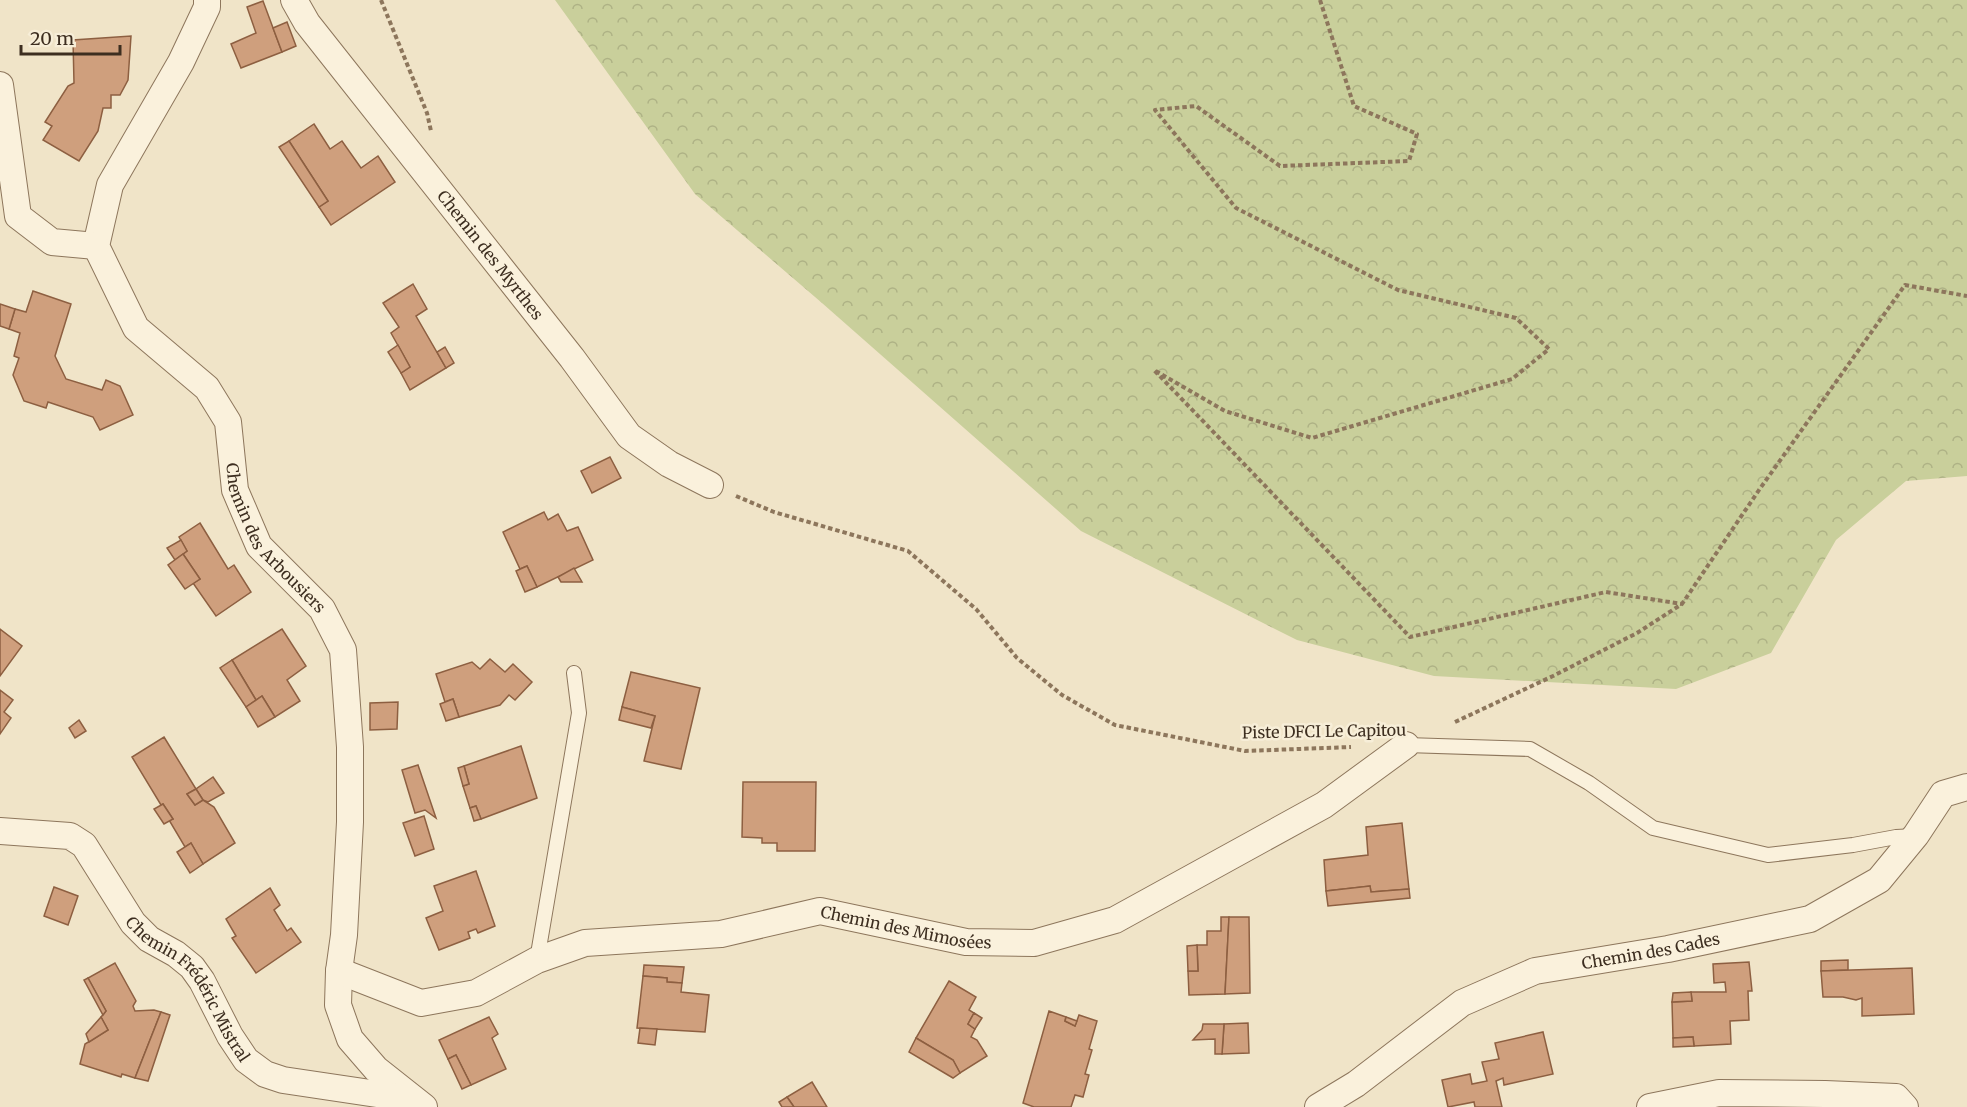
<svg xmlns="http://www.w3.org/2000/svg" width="1967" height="1107" font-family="Merriweather,serif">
	<defs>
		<pattern id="forest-crowns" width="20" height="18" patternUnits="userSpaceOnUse" patternTransform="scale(1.5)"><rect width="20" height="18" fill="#c9cf9b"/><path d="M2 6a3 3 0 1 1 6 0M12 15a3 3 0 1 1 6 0" fill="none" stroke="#aeb285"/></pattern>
	</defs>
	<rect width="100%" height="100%" fill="#f0e4c8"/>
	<path fill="url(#forest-crowns)" d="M555,0H1967V476L1906,481L1836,540L1771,653L1676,689L1434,676L1297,640L1081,531L822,303L695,194Z"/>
	<g fill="#cf9f7d" stroke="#8d5f41" stroke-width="1.5">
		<path d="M263,1L282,52L241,68L231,44L256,33L247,7Z"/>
		<path d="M287,22L296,46L282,52L273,28Z"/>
		<path d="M131,36L128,80L120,95H111V108H103L98,131L79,161L43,140L52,126L45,122L68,86L74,83L73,40Z"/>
		<path d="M314,124L330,149L342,141L361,168L378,156L395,182L331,225L319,207L328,201L289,141Z"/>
		<path d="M289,141L328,201L319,207L279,147Z"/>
		<path d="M413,284L427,309L416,316L446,368L410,390L401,373L410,367L391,333L399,327L383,303Z"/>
		<path d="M33,291L71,304L55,356L66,379L102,390L106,380L120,386L133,415L100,430L93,417L48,402L46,408L24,401L13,375L19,358L14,356L20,333L9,329L15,309L26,312Z"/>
		<path d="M0,304L15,309L9,329L0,326Z"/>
		<path d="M398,345L410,367L401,373L388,352Z"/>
		<path d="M445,347L454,363L446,368L437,352Z"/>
		<path d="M610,457L621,478L592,493L581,471Z"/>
		<path d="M544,512L548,520L558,514L567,531L578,527L593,560L537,587L527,566L520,569L503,532Z"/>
		<path d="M200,523L228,569L234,565L251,592L216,616L193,583L200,579L183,554L187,551L179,537Z"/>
		<path d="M181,540L187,551L175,560L167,548Z"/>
		<path d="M183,554L200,579L185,589L168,565Z"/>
		<path d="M527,566L537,587L525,592L516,571Z"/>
		<path d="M574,568L582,582H561L558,577Z"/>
		<path d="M0,629L22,646L0,676Z"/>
		<path d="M282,629L306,666L287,680L300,701L275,717L262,696L256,700L232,660Z"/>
		<path d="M490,659L505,672L513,664L532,682L515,700L509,695L500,705L459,717L453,699L445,702L436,674L472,662L480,669Z"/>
		<path d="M232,660L256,700L246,707L220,668Z"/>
		<path d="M631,672L700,688L681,769L644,761L655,716L622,707Z"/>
		<path d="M0,690L13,700L4,712L11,718L0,734Z"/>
		<path d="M262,696L275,717L258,727L246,707Z"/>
		<path d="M453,699L459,717L446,721L440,704Z"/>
		<path d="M398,702L397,729L370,730V703Z"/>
		<path d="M622,707L655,716L651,728L619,720Z"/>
		<path d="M79,720L86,731L75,738L69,728Z"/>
		<path d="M164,737L196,789L187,794L195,805L203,800L214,807L235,843L203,864L191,843L185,847L169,820L173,819L163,804L161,805L132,757Z"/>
		<path d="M521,746L537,798L481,819L476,806L470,808L463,786L469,784L464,766Z"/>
		<path d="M418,765L436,818L425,810L415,813L402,770Z"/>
		<path d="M464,766L469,784L463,786L458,768Z"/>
		<path d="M213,777L224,793L208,802L203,800L196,789Z"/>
		<path d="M743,782H816L815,851H777V843H762V838L742,837Z"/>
		<path d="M196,789L203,800L195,805L187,794Z"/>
		<path d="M163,804L173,819L164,824L154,809Z"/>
		<path d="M476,806L481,819L474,821L470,808Z"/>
		<path d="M424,816L434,849L415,856L403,823Z"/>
		<path d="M1402,823L1409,889L1371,892L1370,886L1326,891L1324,860L1368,855L1366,827Z"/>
		<path d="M191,843L203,864L190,873L177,852Z"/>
		<path d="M476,871L495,926L478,933L476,929L468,932L470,938L439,950L426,918L443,911L434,886Z"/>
		<path d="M1370,886L1371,892L1409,889L1410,898L1328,906L1326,891Z"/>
		<path d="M54,887L78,896L68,925L44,916Z"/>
		<path d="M270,888L280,905L274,910L287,931L291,928L301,942L256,973L232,938L236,936L226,919Z"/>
		<path d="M1221,917H1229L1225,994L1189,995L1188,971H1198L1197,945H1207V931H1221Z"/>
		<path d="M1229,917H1249L1250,993L1225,994Z"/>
		<path d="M1197,945L1198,971H1188L1187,946Z"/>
		<path d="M1848,960V970L1821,971V961Z"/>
		<path d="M1749,962L1752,991H1748L1749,1020L1730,1021L1731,1044L1694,1046L1693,1037L1673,1038L1672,1002L1692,1001L1691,992H1726L1725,982L1714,983L1713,964Z"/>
		<path d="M115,963L136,1001L133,1006L135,1011L154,1010L161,1012L135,1078L122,1074L121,1077L80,1064L85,1044L108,1030L101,1017L106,1011L88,978Z"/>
		<path d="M644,965L684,967L682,983L667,982V978L643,976Z"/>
		<path d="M1912,968L1914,1014L1862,1016V998L1856,1000L1843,997H1823L1821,971Z"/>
		<path d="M643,976L667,978V982L682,983L681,992L709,995L705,1032L637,1028Z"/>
		<path d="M88,978L106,1011L103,1015L84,980Z"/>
		<path d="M949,981L976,997L969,1010L974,1013L968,1024L975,1029L971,1037L977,1040L987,1056L960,1073L953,1060L916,1038Z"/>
		<path d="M1691,992L1692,1001L1672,1002L1673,993Z"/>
		<path d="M1049,1011L1066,1017L1065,1021L1075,1026L1079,1015L1097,1021L1089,1049L1092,1050L1085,1074L1089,1075L1083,1097L1075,1095L1071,1107H1034L1023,1103Z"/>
		<path d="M161,1012L170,1015L148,1081L135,1078Z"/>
		<path d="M974,1013L982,1018L975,1029L968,1024Z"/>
		<path d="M101,1017L108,1030L89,1042L86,1034Z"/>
		<path d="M489,1017L498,1034L492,1038L506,1069L471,1085L456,1055L448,1059L439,1040Z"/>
		<path d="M1066,1017L1077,1021L1075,1026L1065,1021Z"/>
		<path d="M1248,1023L1249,1053L1222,1054L1224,1024Z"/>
		<path d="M1203,1024H1224L1222,1054H1215V1039L1193,1040L1202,1030Z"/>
		<path d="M640,1028L657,1029L655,1045L638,1043Z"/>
		<path d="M1543,1032L1553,1074L1504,1085L1503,1078L1496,1081L1502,1107H1475L1474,1102L1448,1107L1442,1080L1470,1074L1472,1084L1487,1081L1482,1062L1499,1059L1495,1043Z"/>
		<path d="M1693,1037L1694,1046L1673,1047V1038Z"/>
		<path d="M916,1038L953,1060L960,1073L953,1078L909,1052Z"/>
		<path d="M456,1055L471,1085L462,1089L448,1059Z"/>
		<path d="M812,1082L827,1107H794L787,1097Z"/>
		<path d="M787,1097L794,1107H782L779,1102Z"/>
	</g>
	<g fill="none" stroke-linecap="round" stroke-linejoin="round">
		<defs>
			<g id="lane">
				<path d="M1406,745L1530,749L1589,783L1653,828L1768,855L1853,845L1896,837L1916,836"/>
				<path d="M537,960L579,713L574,673"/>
			</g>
			<g id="street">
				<path id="s1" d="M207,0V7L181,62L110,185L96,246L136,328L207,388L228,422L235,490L259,546L322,609L343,650L350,747V822L344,935L339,971L338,1005L350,1039L376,1069L424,1107"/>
				<path id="s2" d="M294,0L307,23L572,358L629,436L669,464L710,485"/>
				<path d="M0,85L18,216L52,242L96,246"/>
				<path id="s3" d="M0,831L70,836L84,845L133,923L149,939L176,954L192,967L202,981L230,1036L246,1060L265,1074L283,1080L411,1099"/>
				<path id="s4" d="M339,971L421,1003L476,993L537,960L585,943L721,934L820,911L966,942L1034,943L1115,920L1324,805L1406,745"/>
				<path id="s5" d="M1318,1107L1356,1084L1462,1003L1535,971L1668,949L1810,919L1879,880L1916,835L1943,794L1967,787"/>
				<path d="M1650,1107L1719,1093L1825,1094L1896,1097L1905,1107"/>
			</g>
		</defs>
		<use href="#lane" stroke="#8d765c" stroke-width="16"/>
		<use href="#street" stroke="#8d765c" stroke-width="28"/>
		<g stroke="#8d765c" stroke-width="4" stroke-dasharray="4.5 3" stroke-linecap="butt">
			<path d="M381,0L427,113L431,131"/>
			<path d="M1320,0L1354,106L1417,134L1409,161L1280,166L1196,106L1155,110L1236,208L1398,290L1516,318L1549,349L1512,379L1312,438L1225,411L1154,370L1410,637L1606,592L1682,604"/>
			<path d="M736,496L774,512L908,551L976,609L1017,658L1062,695L1115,725L1245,751L1351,747"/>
			<path d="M1455,722L1553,676L1637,633L1682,604L1759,490L1905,285L1967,296"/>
		</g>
		<use href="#lane" stroke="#faf1dc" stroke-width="14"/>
		<use href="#street" stroke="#faf1dc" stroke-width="26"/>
	</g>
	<g text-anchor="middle" stroke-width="5" stroke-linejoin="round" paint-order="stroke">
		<g font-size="16" fill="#3d2e20" stroke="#f7eed8">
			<text dy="6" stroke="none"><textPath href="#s2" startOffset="322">Chemin des Myrthes</textPath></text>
			<text dy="6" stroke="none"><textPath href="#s1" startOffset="627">Chemin des Arbousiers</textPath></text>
			<text transform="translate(1324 731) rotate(-1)" y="6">Piste DFCI Le Capitou</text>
			<text dy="6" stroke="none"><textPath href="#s4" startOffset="590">Chemin des Mimosées</textPath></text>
			<text dy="6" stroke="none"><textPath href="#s5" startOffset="375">Chemin des Cades</textPath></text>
			<text dy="6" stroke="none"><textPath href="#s3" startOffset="267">Chemin Frédéric Mistral</textPath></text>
		</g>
	</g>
	<path d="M21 45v9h99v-9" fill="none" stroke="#3d2e20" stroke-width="3"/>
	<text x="30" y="45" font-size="18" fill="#3d2e20" stroke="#f7eed8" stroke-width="4.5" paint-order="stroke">20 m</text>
</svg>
